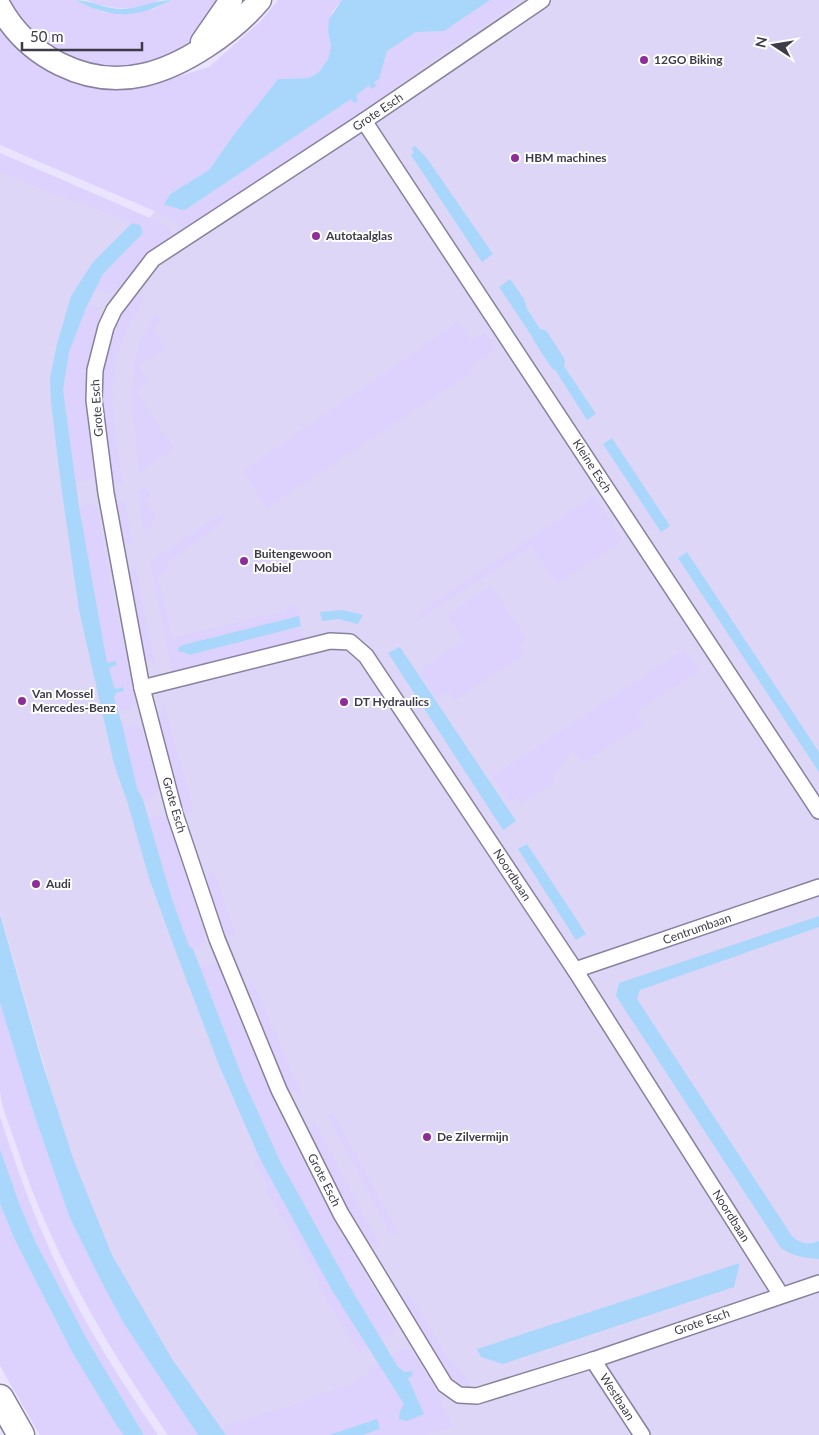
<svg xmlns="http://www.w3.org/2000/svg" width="819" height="1435" font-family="Lato,sans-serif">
	<rect width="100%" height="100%" fill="#ebe4ff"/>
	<path fill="#ddd6f6" d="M448,0H819V1435H214L92,1232L0,912V167L146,222L158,207L170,198L185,199Z"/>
	<g fill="#ddd1fe">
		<path d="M7,0H75L104,13L154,9L172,0H224C212,16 201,35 185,46C179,51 171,53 164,56C119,75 68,67 33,33C23,24 15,11 7,0Z"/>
		<path d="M86,0H160C137,12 110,10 86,0Z"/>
		<path d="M278,0H342L332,12L328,32L331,46L328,59L319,72L309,78L278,79L235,133L209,170L170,194L167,202L164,204L165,207L168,205L182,210H186L352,99L358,100L356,97L369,85L372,89L384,63L387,52L416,32L444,31L490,0H516L508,8L442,52L359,114L182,230L176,223L164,215L0,145V29L23,53L61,77L99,87L153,84L209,67L260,22Z"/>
		<path d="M0,153L164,224L175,235C161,245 148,255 135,268C126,277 120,289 108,294L98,289L97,285L103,275L143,233L140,225L54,194L0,172Z"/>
		<path d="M146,296C139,308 131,320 125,333C102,381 116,435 123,486L111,478C107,442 100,404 104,369C107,343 119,319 133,297Z"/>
		<path d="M88,304L99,309C103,324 92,339 89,354C82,394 89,434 93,474L89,480L76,482L63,390L69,352L74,335Z"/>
		<path d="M156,314L162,321L153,328L165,349L138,366L149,382L136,391L174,449L139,472L131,389H133L135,367L134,366L141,340Z"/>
		<path d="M458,322L471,341L484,332L496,350L469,367L472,372L267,508L243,471Z"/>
		<path d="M146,488L151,496L145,501L156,516L150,521L153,526L144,531L138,491Z"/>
		<path d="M594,496L623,540L557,584L531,546L421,618L418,614Z"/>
		<path d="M124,498L133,546L119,538L115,508Z"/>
		<path d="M91,503L97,509L113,598L136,701L131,709L118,711L114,697L116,693L124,691L114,687L109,668L116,665V661L107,663L79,507Z"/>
		<path d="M220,515L224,522L167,562L170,568L158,576L172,638L287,611L286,608L294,604L299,616L183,645L178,648L179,652H184L189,655L301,626L304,641L180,670L172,671L150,562Z"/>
		<path d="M135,565L155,665L149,661L143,654L126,575Z"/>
		<path d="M491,586L527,639L519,645L525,654L455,700L448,691L437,698L419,671L464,640L447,615Z"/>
		<path d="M684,650L699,671L636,712L644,724L583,763L573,750L552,778L555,782L521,804L517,797L509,802L492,777Z"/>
		<path d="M163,703L194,813H183L160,729L159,721Z"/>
		<path d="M135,725L142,730L159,788L153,797L143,800C131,778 126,753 123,728Z"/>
		<path d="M159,815L168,820L206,937L203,945L193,949L189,946L172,899L149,819Z"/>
		<path d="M213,870L236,937L223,931L206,883Z"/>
		<path d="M209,963L218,965C237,1015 257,1064 279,1112C313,1186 354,1256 395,1326L393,1333L382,1339L350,1287L281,1163L243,1079L201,968Z"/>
		<path d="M252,980L302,1095L288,1089L247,992Z"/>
		<path d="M0,1003L33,1111L69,1216L100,1279L123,1322L198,1435H168C106,1345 51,1252 17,1148C12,1131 1,1108 0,1090C0,1062 0,1032 0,1003Z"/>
		<path d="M333,1113L398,1233L392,1236L328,1115Z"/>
		<path d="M0,1117C14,1159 28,1201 46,1241C75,1310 116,1374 158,1435H144L88,1341L36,1243L21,1208L0,1149Z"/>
		<path d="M314,1122L380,1246L367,1243L309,1135Z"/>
		<path d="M260,1159L333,1292L368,1347L359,1353L317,1285L320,1283L265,1189L269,1186L253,1162Z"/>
		<path d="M0,1204L14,1238L71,1350L124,1435H40L5,1375L0,1365Z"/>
		<path d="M407,1292L449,1359L466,1377L470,1387L459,1383L446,1374L403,1306Z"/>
		<path d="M402,1349L411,1350L431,1382L453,1426L424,1435H363L380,1429L377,1419L329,1435H226L222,1430L227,1425L303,1402L324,1391L326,1395L342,1385L345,1388L370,1372L368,1368L378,1363L404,1404L400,1411L423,1414L408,1377L412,1371L405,1372L398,1367L392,1356Z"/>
	</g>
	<g fill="#a9d7fc">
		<path d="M75,0C91,0 105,9 121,9C139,9 154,0 172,0C133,19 113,19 75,0Z"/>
		<path d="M342,0H490L444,31L416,32L387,51L379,79L374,82L376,86L372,89L369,85L356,96L358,101L354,103L351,99L185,210H182L167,205L166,206L164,205L170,194L209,170L235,133L278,79L309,78L319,72L328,59L331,46L328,32L329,19Z"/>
		<path d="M415,146L426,157L493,254L482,262L411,155L414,152L411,148Z"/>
		<path d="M132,223L140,225L143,233L103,274L86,308L69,352L63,390L79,507L107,663L116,661V665L109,668L114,687L117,689L123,687L124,691L116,693L114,697L123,728L137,788L143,800L172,899L189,946L193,949L243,1079L281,1163L350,1287L398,1367L405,1372L412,1371L413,1375L408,1378L424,1414L407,1421L399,1419L400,1411L404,1404L333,1292L260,1159L219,1065L174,947L149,878L128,804L114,764L79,610L61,485L51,402L50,378L57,344L71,296L93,262Z"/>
		<path d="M510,279L524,299L527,309L544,335L535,341L499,287Z"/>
		<path d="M560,360L596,414L587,420L552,365Z"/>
		<path d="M612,438L670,526L661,532L603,444Z"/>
		<path d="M687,552L819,752V772L678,558Z"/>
		<path d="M343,610L363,615L358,624L338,619L322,621L320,612Z"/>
		<path d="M299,616L301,626L189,655L184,652H179L178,648L183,645Z"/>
		<path d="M400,647L516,821L503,830L388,653Z"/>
		<path d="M527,844L586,934L576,940L518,849Z"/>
		<path d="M0,914L43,1065L74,1161L112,1255L172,1359L226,1435H198L123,1322L100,1279L69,1216L33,1111L0,1003Z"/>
		<path d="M819,916V927L640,990L637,999L792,1236C800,1244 808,1245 819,1241V1259C804,1258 793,1256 781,1248L616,996L619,983Z"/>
		<path d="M0,1149L21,1208L36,1243L88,1341L144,1435H124L117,1426L71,1350L14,1238L0,1204Z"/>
		<path d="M740,1263L734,1287L503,1364L481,1357L477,1349Z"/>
		<path d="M377,1419L380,1429L363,1435H329Z"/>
	</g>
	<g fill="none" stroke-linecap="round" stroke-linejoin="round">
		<path stroke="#a9d7fc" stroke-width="16" d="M541,337L557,362"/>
		<defs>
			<g id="minor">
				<path d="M542,0L364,121L153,259L114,310L106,327L95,370L94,400L106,493L142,688L175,814L217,939L279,1090L341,1214L445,1385L459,1395L477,1396L593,1360L819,1283"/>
				<path d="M364,121L819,811"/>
				<path d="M142,688L330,641L350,642L366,656L575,970L781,1295"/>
				<path d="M575,970L819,887"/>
				<path d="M593,1360L642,1435"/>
			</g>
			<g id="primary">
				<path d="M0,7C27,56 86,88 143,75C184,66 233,32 260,0"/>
				<path d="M202,42L231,0"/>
			</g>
			<path id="motorway" d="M0,1398L21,1435"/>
		</defs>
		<use href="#minor" stroke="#88809e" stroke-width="18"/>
		<use href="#primary" stroke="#88809e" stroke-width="25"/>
		<use href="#motorway" stroke="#88809e" stroke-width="29"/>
		<use href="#minor" stroke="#fff" stroke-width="15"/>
		<use href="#primary" stroke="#fff" stroke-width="22"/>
		<use href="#motorway" stroke="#fff" stroke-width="26"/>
	</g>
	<g fill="#8d2d96" stroke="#fff" stroke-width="2">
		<circle cx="644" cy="60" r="5"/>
		<circle cx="515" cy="158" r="5"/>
		<circle cx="316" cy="236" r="5"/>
		<circle cx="244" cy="561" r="5"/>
		<circle cx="22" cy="701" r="5"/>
		<circle cx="344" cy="702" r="5"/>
		<circle cx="36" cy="884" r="5"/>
		<circle cx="427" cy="1137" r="5"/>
	</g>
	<g text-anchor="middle" stroke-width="4" stroke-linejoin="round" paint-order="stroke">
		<g font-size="12" font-weight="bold" fill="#3e3b48" stroke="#fff" text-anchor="start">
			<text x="654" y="64">12GO Biking</text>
			<text x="525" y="162">HBM machines</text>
			<text x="326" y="240">Autotaalglas</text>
			<text x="254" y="558">Buitengewoon<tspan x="254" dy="14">Mobiel</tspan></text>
			<text x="32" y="698">Van Mossel<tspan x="32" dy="14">Mercedes-Benz</tspan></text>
			<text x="354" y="706">DT Hydraulics</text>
			<text x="46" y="888">Audi</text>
			<text x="437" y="1141">De Zilvermijn</text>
		</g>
		<g font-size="12" fill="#3e3b48" stroke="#fff">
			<text transform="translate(378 112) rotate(-34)" y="4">Grote Esch</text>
			<text transform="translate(97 408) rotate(-94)" y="4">Grote Esch</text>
			<text transform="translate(592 466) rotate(57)" y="4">Kleine Esch</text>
			<text transform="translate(174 805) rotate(74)" y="4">Grote Esch</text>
			<text transform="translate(512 875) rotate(57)" y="4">Noordbaan</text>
			<text transform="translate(697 929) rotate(-19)" y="4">Centrumbaan</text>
			<text transform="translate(324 1180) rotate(63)" y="4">Grote Esch</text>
			<text transform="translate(731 1216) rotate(58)" y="4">Noordbaan</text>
			<text transform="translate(702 1322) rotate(-19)" y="4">Grote Esch</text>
			<text transform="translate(617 1397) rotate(57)" y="4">Westbaan</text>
		</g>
	</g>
	<g transform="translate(774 45) rotate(282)" stroke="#ffffff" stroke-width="4" paint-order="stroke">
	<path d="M0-4L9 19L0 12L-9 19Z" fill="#3e3b48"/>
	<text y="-8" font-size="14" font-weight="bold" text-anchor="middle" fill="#3e3b48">N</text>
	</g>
	<path d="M22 42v8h120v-8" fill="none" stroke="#3e3b48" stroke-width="2.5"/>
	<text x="30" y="42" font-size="15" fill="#3e3b48" stroke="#ffffff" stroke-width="4" paint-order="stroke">50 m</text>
</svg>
